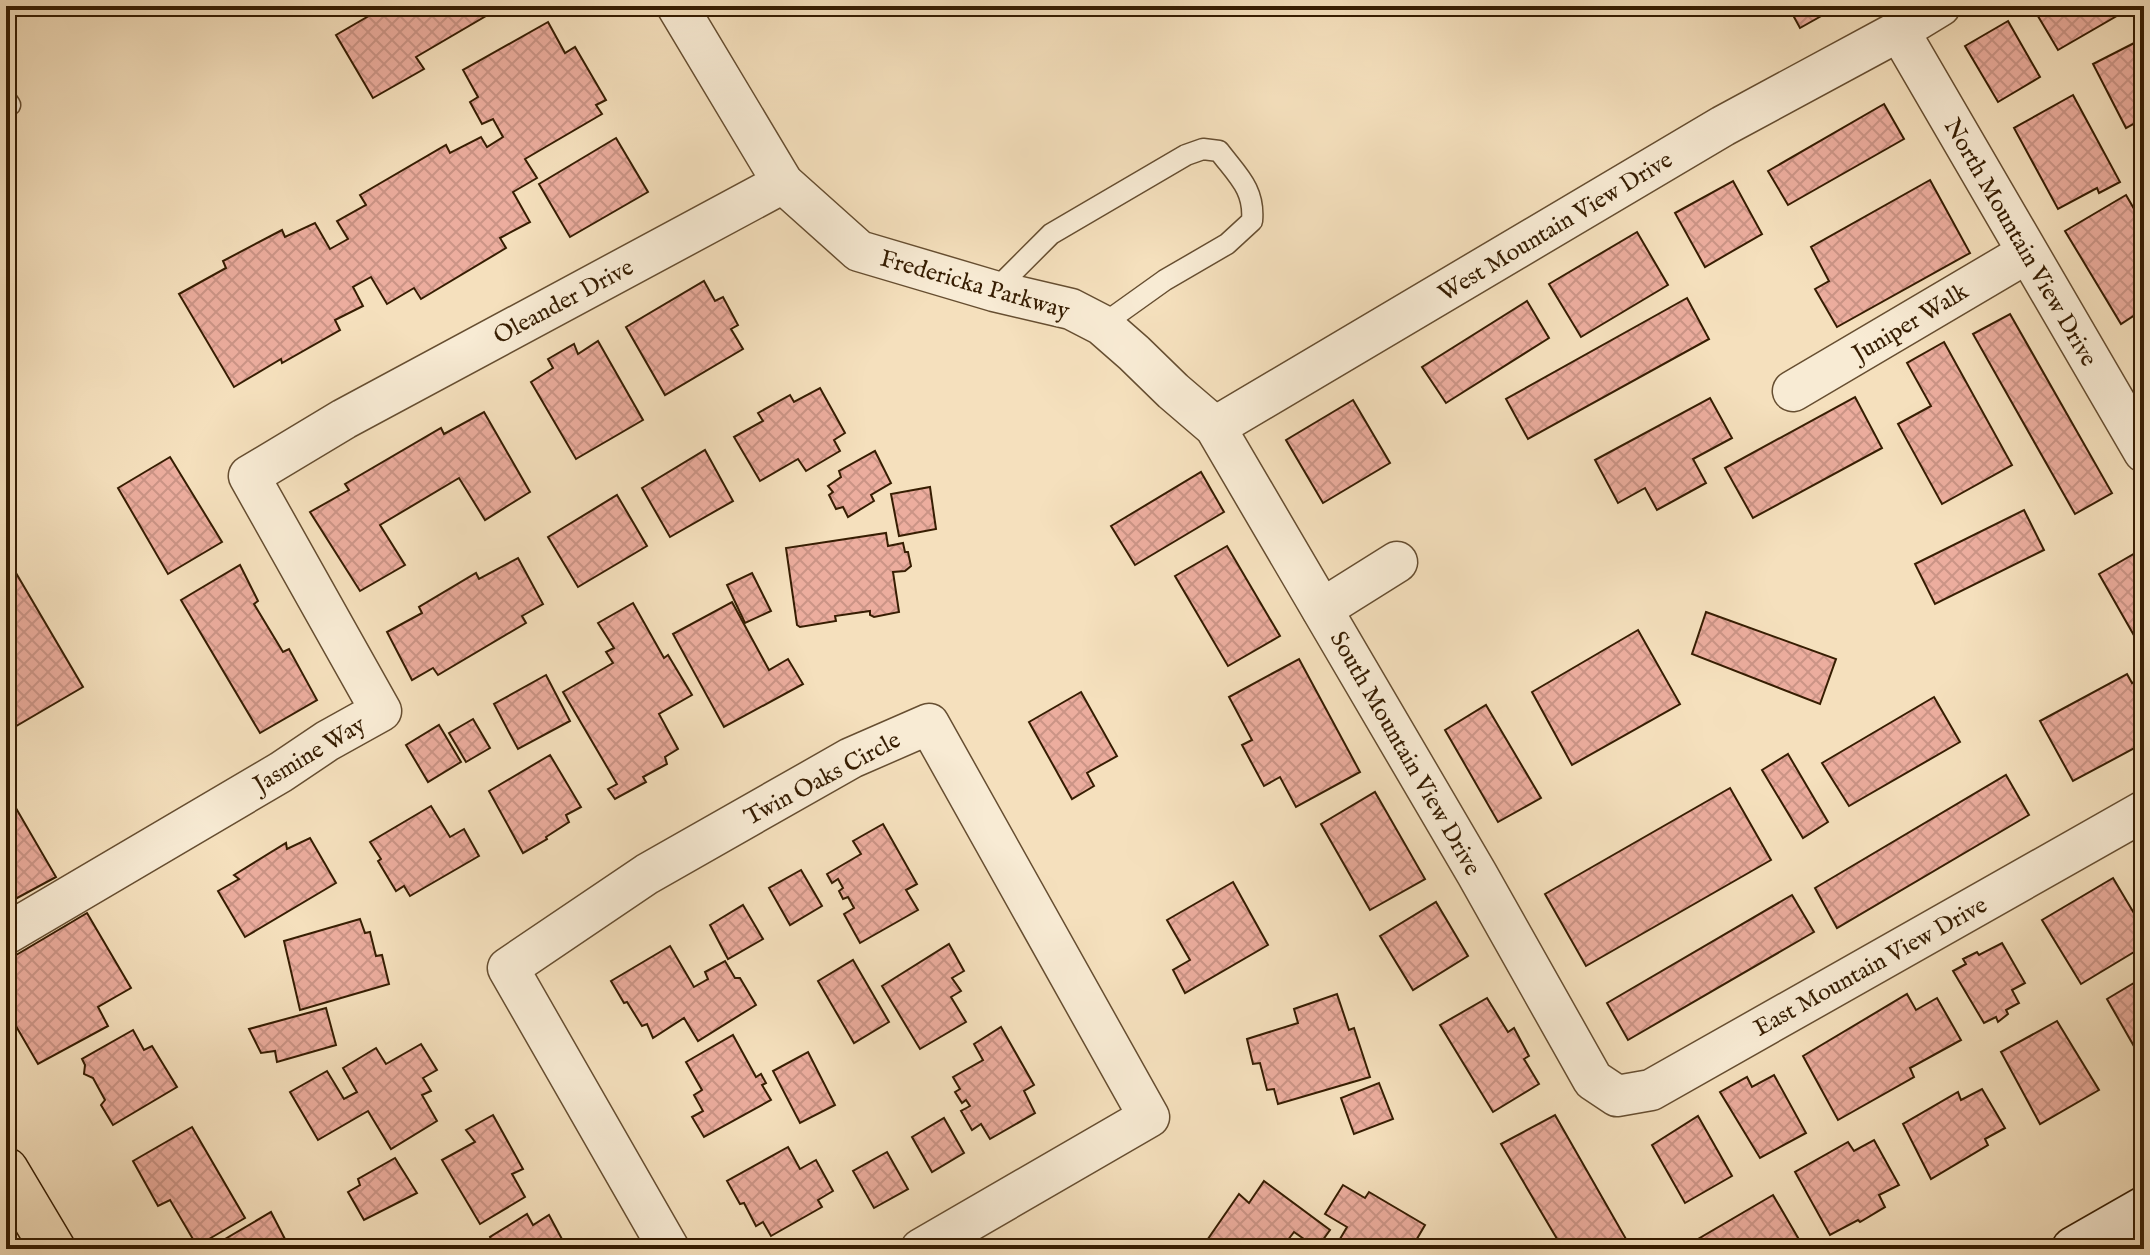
<svg xmlns="http://www.w3.org/2000/svg" width="2150" height="1255" font-family="'IM FELL English',serif">
	<defs>
		<pattern id="building-cross-hatch" width="8" height="8" patternUnits="userSpaceOnUse" patternTransform="scale(2)"><rect width="8" height="8" fill="#ecad9e"/><path d="M0 0l8 8M0 8l8-8" fill="none" stroke="#cb9486"/></pattern>
	</defs>
	<rect width="100%" height="100%" fill="#f5e0bd"/>
	<filter id="stains"><feTurbulence type="fractalNoise" baseFrequency=".0025" numOctaves="4"/><feColorMatrix values="0 0 0 0 .2 0 0 0 0 .09 0 0 0 0 .02 0 0 0 .5 -.17"/></filter>
	<radialGradient id="worn" r=".72"><stop offset=".6" stop-color="#630" stop-opacity="0"/><stop offset="1" stop-color="#630" stop-opacity=".3"/></radialGradient>
	<g fill="url(#building-cross-hatch)" stroke="#361d02" stroke-width="2">
		<path d="M386,6H503L416,57L424,69L373,98L336,35Z"/>
		<path d="M1788,6H1839L1800,28Z"/>
		<path d="M2032,6H2134L2058,50Z"/>
		<path d="M2008,21L2040,77L1998,102L1965,46Z"/>
		<path d="M548,22L565,53L575,47L606,100L596,105L602,114L525,159L537,178L513,192L530,222L500,238L506,248L421,299L414,288L387,304L371,277L353,287L363,306L335,320L340,330L282,363L281,359L234,387L179,294L226,268L223,261L282,230L285,237L315,223L330,249L348,239L337,221L366,205L360,195L446,145L450,153L481,137L487,147L503,137L493,119L482,124L470,102L478,97L463,70Z"/>
		<path d="M2144,38V118L2126,128L2093,64Z"/>
		<path d="M2073,95L2120,182L2099,193L2097,188L2058,209L2014,128Z"/>
		<path d="M1884,104L1904,139L1788,205L1768,171Z"/>
		<path d="M616,138L648,192L570,237L539,184Z"/>
		<path d="M1930,180L1970,253L1837,327L1815,289L1829,281L1811,247Z"/>
		<path d="M1733,181L1762,234L1705,267L1675,213Z"/>
		<path d="M2126,195L2144,226V309L2121,324L2065,231Z"/>
		<path d="M1637,232L1668,285L1581,337L1549,284Z"/>
		<path d="M704,281L715,301L723,297L738,325L731,329L743,349L665,395L626,327Z"/>
		<path d="M1687,298L1709,339L1528,439L1506,399Z"/>
		<path d="M1527,301L1549,338L1446,403L1422,367Z"/>
		<path d="M2010,314L2112,493L2075,514L1973,334Z"/>
		<path d="M598,341L643,420L576,459L531,382L553,368L548,359L574,344L578,354Z"/>
		<path d="M1944,342L2012,465L1942,504L1898,424L1931,406L1907,363Z"/>
		<path d="M820,388L845,433L834,440L840,451L806,471L798,459L760,481L734,437L763,421L758,413L790,395L794,402Z"/>
		<path d="M1855,397L1882,448L1753,518L1725,468Z"/>
		<path d="M1710,398L1732,438L1693,459L1706,483L1657,510L1645,488L1618,503L1595,460Z"/>
		<path d="M1353,400L1390,463L1323,503L1286,440Z"/>
		<path d="M484,412L530,492L485,520L459,478L380,525L405,565L360,591L310,512L349,490L345,484L441,428L444,434Z"/>
		<path d="M705,450L733,501L670,537L642,488Z"/>
		<path d="M875,451L891,483L871,495L874,501L848,517L843,507L836,509L829,495L833,492L828,486L841,477L839,471Z"/>
		<path d="M170,457L222,542L168,574L118,488Z"/>
		<path d="M1201,472L1224,512L1135,565L1111,526Z"/>
		<path d="M930,487L936,529L899,536L891,494Z"/>
		<path d="M617,495L647,546L578,587L548,537Z"/>
		<path d="M2024,510L2044,550L1935,604L1915,564Z"/>
		<path d="M886,533L888,546L903,543L905,552H908L911,566L905,571L893,572L899,612L874,617L870,615V611L835,616L836,621L800,627L797,625L786,548Z"/>
		<path d="M1227,546L1280,636L1228,666L1175,576Z"/>
		<path d="M2144,548V653L2099,574Z"/>
		<path d="M6,556L83,687L6,732Z"/>
		<path d="M518,558L543,604L522,616L526,623L438,675L433,668L412,680L387,632L422,613L419,607L476,573L479,579Z"/>
		<path d="M240,565L258,601L254,604L283,652L289,649L317,700L260,733L181,600Z"/>
		<path d="M752,573L771,611L745,623L727,585Z"/>
		<path d="M732,602L769,670L788,659L803,684L724,727L673,634Z"/>
		<path d="M633,603L664,658L668,655L692,695L659,714L678,749L665,757L667,764L643,777L646,782L615,799L608,789L617,784L563,692L613,663L606,652L614,648L598,623Z"/>
		<path d="M1706,612L1836,659L1820,704L1692,654Z"/>
		<path d="M1638,630L1680,704L1572,765L1532,692Z"/>
		<path d="M1299,659L1360,772L1296,807L1280,777L1264,786L1242,745L1252,740L1229,697Z"/>
		<path d="M2127,674L2132,683L2144,676V743L2073,781L2040,721Z"/>
		<path d="M546,675L570,721L518,749L494,704Z"/>
		<path d="M1081,692L1117,756L1087,773L1094,786L1072,799L1029,722Z"/>
		<path d="M1934,697L1960,742L1849,806L1822,763Z"/>
		<path d="M1486,705L1541,798L1498,822L1445,730Z"/>
		<path d="M473,719L490,748L466,762L449,733Z"/>
		<path d="M439,725L461,762L428,782L406,745Z"/>
		<path d="M1788,754L1828,822L1803,838L1762,770Z"/>
		<path d="M550,755L581,807L566,815L569,822L546,837L547,839L523,853L489,791Z"/>
		<path d="M2006,775L2029,815L1837,928L1815,888Z"/>
		<path d="M1730,788L1771,860L1586,966L1545,894Z"/>
		<path d="M6,791L56,877L6,904Z"/>
		<path d="M1375,792L1425,879L1370,910L1321,824Z"/>
		<path d="M431,806L450,837L464,829L479,856L410,896L404,886L396,891L378,861L381,859L370,842Z"/>
		<path d="M883,824L917,884L906,890L918,910L860,943L844,914L854,908L848,897L843,899L839,891L843,888L838,879L832,883L827,874L861,854L853,841Z"/>
		<path d="M310,838L336,883L245,937L218,891L239,879L234,875L286,843L287,849Z"/>
		<path d="M801,870L822,906L790,925L769,888Z"/>
		<path d="M2113,878L2144,930V946L2081,984L2042,920Z"/>
		<path d="M1233,882L1268,945L1185,993L1173,970L1190,960L1167,920Z"/>
		<path d="M1792,895L1814,932L1628,1040L1607,1003Z"/>
		<path d="M1436,902L1468,956L1413,990L1380,936Z"/>
		<path d="M743,905L763,939L728,959L710,925Z"/>
		<path d="M87,913L131,988L98,1007L108,1026L38,1064L6,1009V961Z"/>
		<path d="M360,919L365,933L370,932L376,956L382,955L389,984L300,1010L284,941Z"/>
		<path d="M2002,943L2025,983L2012,990L2019,1003L2006,1010L2008,1014L1998,1022L1996,1017L1984,1023L1953,971L1966,964L1963,959L1977,952L1979,955Z"/>
		<path d="M949,944L964,971L952,978L961,991L951,997L966,1022L920,1049L882,986Z"/>
		<path d="M670,946L694,987L708,979L705,972L725,961L735,978H740L756,1005L698,1041L684,1018L653,1038L647,1024L642,1026L627,1002L624,1003L611,981Z"/>
		<path d="M853,960L889,1022L854,1043L818,981Z"/>
		<path d="M2144,977V1052L2139,1055L2107,999Z"/>
		<path d="M1337,994L1349,1030L1354,1028L1370,1077L1278,1104L1274,1089L1267,1090L1260,1063L1253,1064L1247,1039L1298,1023L1294,1009Z"/>
		<path d="M1907,994L1916,1010L1937,998L1961,1040L1910,1068L1914,1077L1838,1120L1803,1056Z"/>
		<path d="M1487,998L1508,1032L1514,1028L1529,1056L1524,1059L1539,1084L1493,1112L1440,1025Z"/>
		<path d="M326,1008L336,1045L277,1062L275,1051L261,1053L249,1029Z"/>
		<path d="M2057,1021L2099,1090L2040,1124L2001,1052Z"/>
		<path d="M1001,1027L1034,1085L1024,1091L1035,1113L990,1139L981,1124L972,1130L961,1111L970,1106L966,1100L962,1103L955,1092L960,1089L953,1077L983,1060L974,1044Z"/>
		<path d="M133,1030L144,1050L152,1046L177,1087L113,1125L101,1105L105,1100L93,1078L84,1074L85,1065L82,1059Z"/>
		<path d="M733,1035L756,1077L761,1074L766,1083L762,1085L771,1100L704,1137L692,1117L703,1111L694,1095L702,1090L686,1062Z"/>
		<path d="M421,1044L437,1070L423,1078L431,1091L422,1095L437,1121L391,1149L368,1111L318,1140L290,1092L327,1071L344,1099L357,1092L343,1068L376,1048L386,1064Z"/>
		<path d="M808,1052L835,1105L800,1123L773,1071Z"/>
		<path d="M1774,1075L1806,1133L1760,1158L1720,1092L1747,1077L1752,1087Z"/>
		<path d="M1379,1083L1393,1119L1354,1134L1341,1098Z"/>
		<path d="M1982,1089L2005,1128L1985,1139L1988,1145L1931,1179L1903,1124L1958,1092L1961,1100Z"/>
		<path d="M493,1115L523,1169L512,1174L525,1197L480,1224L442,1160L475,1142L466,1130Z"/>
		<path d="M1555,1115L1630,1246L1624,1249H1563L1501,1144Z"/>
		<path d="M1698,1116L1732,1176L1685,1203L1652,1145Z"/>
		<path d="M944,1118L964,1153L932,1172L912,1137Z"/>
		<path d="M192,1127L245,1218L197,1246L170,1200L158,1206L133,1161Z"/>
		<path d="M1874,1140L1899,1185L1879,1195L1885,1207L1860,1222L1858,1220L1830,1235L1795,1172L1848,1142L1854,1151Z"/>
		<path d="M788,1147L800,1169L816,1160L833,1191L818,1200L822,1207L771,1236L763,1222L756,1226L744,1203L740,1204L727,1181Z"/>
		<path d="M887,1152L908,1189L874,1208L853,1171Z"/>
		<path d="M395,1158L417,1193L364,1220L348,1192L360,1185L358,1179Z"/>
		<path d="M1264,1181L1330,1230L1317,1248L1294,1232L1281,1249H1201L1239,1194L1249,1203Z"/>
		<path d="M1343,1185L1365,1198L1369,1192L1425,1225L1411,1249H1346L1337,1244L1347,1227L1325,1214Z"/>
		<path d="M1773,1195L1804,1248L1681,1249Z"/>
		<path d="M271,1212L286,1241L281,1243L284,1249H208Z"/>
		<path d="M527,1214L533,1225L549,1215L563,1241L553,1249H493L495,1248L490,1237Z"/>
	</g>
	<g fill="none" stroke-linecap="round" stroke-linejoin="round">
		<defs>
			<g id="lane">
				<path d="M6,99L10,105"/>
				<path d="M994,291L1051,234L1186,155L1203,149L1219,151C1237,175 1255,189 1252,221L1227,244L1165,280L1102,325"/>
			</g>
			<g id="street">
				<path d="M677,6L783,183L859,251L994,291L1071,309L1102,325L1134,353L1173,391L1215,427L1477,874L1593,1080L1617,1096L1651,1090L2144,811"/>
				<path d="M1899,31L2144,452"/>
				<path d="M1793,391L2027,253"/>
				<path d="M1215,427L1723,126L1899,31L1940,6"/>
				<path d="M1322,609L1397,562"/>
				<path d="M6,934L281,772L327,741L381,711L249,476L344,419L783,183"/>
				<path d="M669,1249L508,968L647,874L851,758L929,724L1149,1117L921,1249"/>
			</g>
			<path id="secondary" d="M2074,1249L2144,1209"/>
			<path id="primary" d="M6,1170L53,1249"/>
		</defs>
		<use href="#lane" stroke="#664e31" stroke-width="23"/>
		<use href="#street" stroke="#664e31" stroke-width="43"/>
		<use href="#secondary" stroke="#361d02" stroke-width="47"/>
		<use href="#primary" stroke="#361d02" stroke-width="47"/>
		<use href="#lane" stroke="#f8ebd4" stroke-width="20"/>
		<use href="#street" stroke="#f8ebd4" stroke-width="40"/>
		<use href="#secondary" stroke="#f8ebd4" stroke-width="44"/>
		<use href="#primary" stroke="#f5e0bd" stroke-width="44"/>
	</g>
	<g text-anchor="middle" stroke-width="7" stroke-linejoin="round" paint-order="stroke">
		<g font-size="24" fill="#361d02" stroke="#f8ebd4">
			<text transform="translate(1555 226) rotate(-31)" y="8">West Mountain View Drive</text>
			<text transform="translate(2021 242) rotate(60)" y="8">North Mountain View Drive</text>
			<text transform="translate(975 284) rotate(16)" y="8">Fredericka Parkway</text>
			<text transform="translate(563 301) rotate(-28)" y="8">Oleander Drive</text>
			<text transform="translate(1910 322) rotate(-31)" y="8">Juniper Walk</text>
			<text transform="translate(1406 753) rotate(60)" y="8">South Mountain View Drive</text>
			<text transform="translate(309 754) rotate(-31)" y="8">Jasmine Way</text>
			<text transform="translate(822 778) rotate(-28)" y="8">Twin Oaks Circle</text>
			<text transform="translate(1870 966) rotate(-29)" y="8">East Mountain View Drive</text>
		</g>
	</g>
	<rect width="2150" height="1255" fill="none" stroke="#f5e0bd" stroke-width="32"/>
	<rect x="8" y="8" width="2134" height="1239" fill="none" stroke="#361d02" stroke-width="4"/>
	<rect x="16" y="16" width="2118" height="1223" fill="none" stroke="#361d02" stroke-width="2"/>
	<rect width="100%" height="100%" filter="url(#stains)"/>
	<rect width="100%" height="100%" fill="url(#worn)"/>
</svg>
